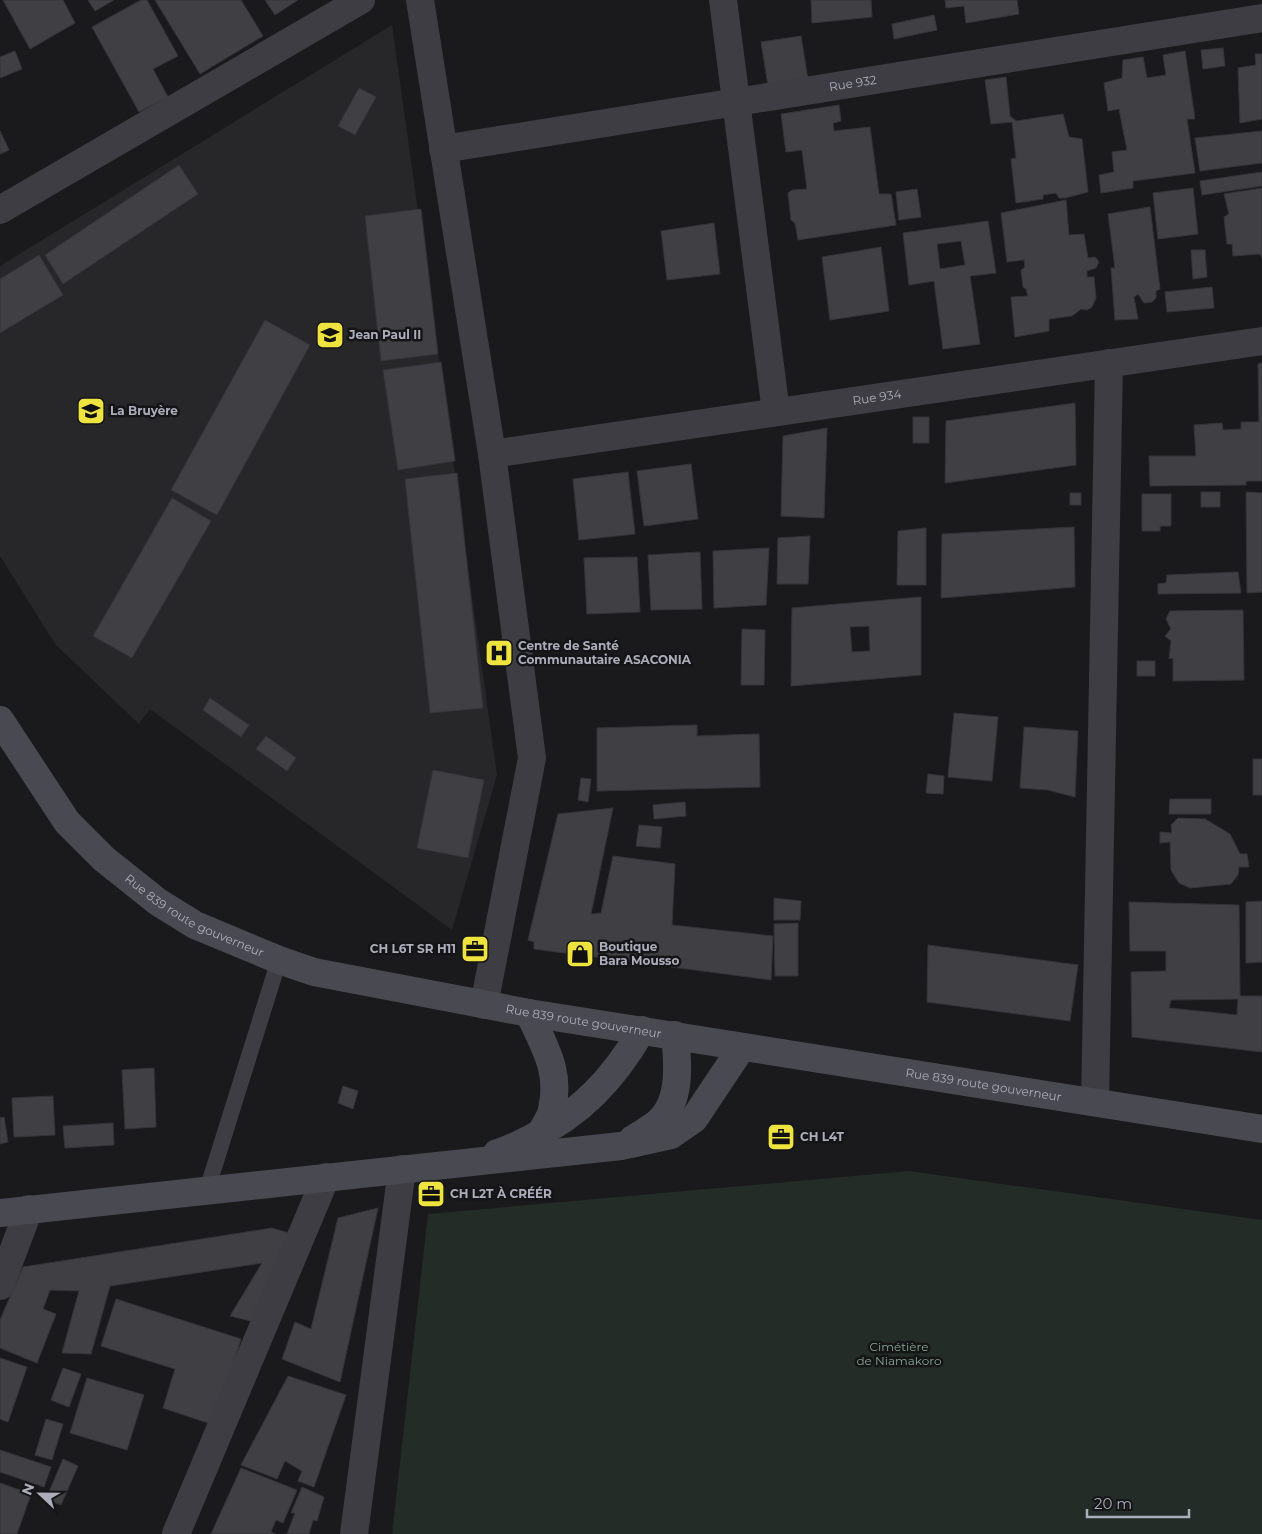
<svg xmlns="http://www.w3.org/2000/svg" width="1262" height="1534" font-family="Montserrat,sans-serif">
	<rect width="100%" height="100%" fill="#1a1a1c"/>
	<path fill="#272629" d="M392,25L497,775L452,930L150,709L139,724L56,645L0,556V266Z"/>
	<path fill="#232c27" d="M909,1171L1262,1220V1534H392L428,1214Z"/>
	<g fill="#403f43" stroke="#353438" fill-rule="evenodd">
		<path d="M3,0H63L75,23L30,49Z"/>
		<path d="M88,0H114L95,11Z"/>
		<path d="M141,0H147L178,56L153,69L168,97L139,112L92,27Z"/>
		<path d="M155,0H241L263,36L200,74Z"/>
		<path d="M265,0H298L275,15Z"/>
		<path d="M811,0H871L872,17L812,23Z"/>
		<path d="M945,0H1017L1019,14L966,23L964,6L946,8Z"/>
		<path d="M934,15L937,30L894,39L892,24Z"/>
		<path d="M801,36L808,80L768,86L761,42Z"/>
		<path d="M1223,48L1225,66L1203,69L1201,50Z"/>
		<path d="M15,51L22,69L0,78V57Z"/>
		<path d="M1185,51L1195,119H1187L1195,173L1133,181V188L1101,193L1099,175L1114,172L1112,152L1127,150L1119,109L1108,111L1104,83L1122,78L1123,60L1143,57L1147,78L1166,75L1163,55Z"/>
		<path d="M1255,54H1262V119L1240,123L1238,68L1256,65Z"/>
		<path d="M1006,77L1010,116L1016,121L1063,114L1069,137L1082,139L1088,192L1065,198H1059L1056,193L1043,195V199L1016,203L1011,159L1016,158L1012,122L991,124L985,80Z"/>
		<path d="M359,88L376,97L355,135L338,126Z"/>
		<path d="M839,105L841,121L833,123L834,131L870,127L879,194H891L896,225L798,240L795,223L791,220L788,193L792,190L807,189L802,150L786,152L781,114Z"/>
		<path d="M0,131L9,150L0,154Z"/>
		<path d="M1262,131V163L1200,171L1195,138Z"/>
		<path d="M179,165L198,194L63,284L45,255Z"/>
		<path d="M1262,172V186L1202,195L1200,181Z"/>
		<path d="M1193,188L1198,234L1158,239L1153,193Z"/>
		<path d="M1262,188V258L1260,254L1233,256L1232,244H1227L1224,217L1229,214L1224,194Z"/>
		<path d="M917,189L921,217L899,220L896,192Z"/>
		<path d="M1066,200L1069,235L1084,234L1088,258L1095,257L1099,262L1096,268L1087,271V277H1094L1096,298L1092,307L1087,310L1081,309L1072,316L1049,319V331L1015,337L1011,297L1028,296L1026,289L1023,287L1021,270L1025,267L1024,260L1007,262L1001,213Z"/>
		<path d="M1150,207L1160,289L1156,291V298L1152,302L1144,303L1138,294L1134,297L1138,319L1115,320L1111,268H1115L1108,214Z"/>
		<path d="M421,209L438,354L381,361L365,216Z"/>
		<path d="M988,221L996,273L970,276L980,344L943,349L934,281L909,285L903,233ZM961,241L965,265L940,269L937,244Z"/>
		<path d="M714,223L720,274L667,280L661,231Z"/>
		<path d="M881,247L889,311L830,320L822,257Z"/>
		<path d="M1191,250H1205L1207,277L1193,279Z"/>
		<path d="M39,255L63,295L0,333V279Z"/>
		<path d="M1212,287L1214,308L1167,312L1165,292Z"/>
		<path d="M265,320L310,345L217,515L171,490Z"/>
		<path d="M441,362L455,461L398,470L383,370Z"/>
		<path d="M1262,363V481H1246V485L1150,486L1149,456H1196L1194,425L1222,423L1223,430L1241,429V422H1259L1258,364Z"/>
		<path d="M1075,403L1076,465L945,483L946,421Z"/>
		<rect x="913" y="417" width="16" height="26"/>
		<path d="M827,428L824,518L781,516L783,436Z"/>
		<path d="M691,464L698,519L644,526L637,471Z"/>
		<path d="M628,472L635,534L579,540L573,479Z"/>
		<path d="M457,473L483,708L430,713L405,479Z"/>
		<rect x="1201" y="492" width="19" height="15"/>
		<path d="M1246,492L1262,493V592L1247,593Z"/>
		<rect x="1070" y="493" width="11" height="12"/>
		<path d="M1142,494H1171V526H1160V531H1142Z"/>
		<path d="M172,498L211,521L132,658L93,636Z"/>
		<path d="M1074,527L1075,587L941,598L942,534Z"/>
		<path d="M926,528V585H897L898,531Z"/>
		<path d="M810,536L808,584H777L778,538Z"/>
		<path d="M769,548L766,605L714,608L713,551Z"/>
		<path d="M700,552L702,609L651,610L648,555Z"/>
		<path d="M637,557L640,612L587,614L584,558Z"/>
		<path d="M1238,572L1241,593L1158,594V584L1166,583L1167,575Z"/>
		<path d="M921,597V675L791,686L792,608ZM869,626L870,651L852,652L850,627Z"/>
		<path d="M1243,610L1244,680L1173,681V658L1169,659L1171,641L1165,636L1171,629L1166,619L1170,611Z"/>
		<path d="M742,629L765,630L764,685H741Z"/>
		<rect x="1137" y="661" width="18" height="15"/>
		<path d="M210,698L249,725L241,737L203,710Z"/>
		<path d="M954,713L998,717L992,781L948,777Z"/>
		<path d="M697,725V736L759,734L760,787L597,791V728Z"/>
		<path d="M1024,727L1078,731L1075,797L1048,790L1020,788Z"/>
		<path d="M266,736L296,758L287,771L256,749Z"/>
		<rect x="1253" y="759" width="9" height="36"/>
		<path d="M433,770L484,780L468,858L417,848Z"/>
		<path d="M928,774L944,776L943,794L926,793Z"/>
		<path d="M581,778L591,779L588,802L578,800Z"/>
		<path d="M1170,799H1211V814H1169Z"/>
		<path d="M685,802L686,816L654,819L653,805Z"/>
		<path d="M613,808L591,914L601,913L613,856L675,864L672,925L773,936L771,980L534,949V942L528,940L558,814Z"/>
		<path d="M1178,818L1205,819L1230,834L1240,854H1247L1249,867H1239L1238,875L1231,884L1190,888L1179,883L1171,870L1170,842L1160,843V832L1172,833L1171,825Z"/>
		<path d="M639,825L662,827L660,848L636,846Z"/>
		<path d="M774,898L801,901L800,920H774Z"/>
		<path d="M1262,901V962L1246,963V902Z"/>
		<path d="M1129,902L1239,905L1240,996H1262V1052L1132,1037L1131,972L1166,971V951H1130ZM1238,999L1237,1015L1169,1008L1171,1000Z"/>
		<path d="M798,923V976H775L774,924Z"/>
		<path d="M928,945L1078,965L1070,1021L927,1002Z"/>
		<path d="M154,1068L156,1127L125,1129L122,1070Z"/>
		<path d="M343,1086L358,1091L353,1109L338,1103Z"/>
		<path d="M53,1096L55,1135L14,1137L12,1098Z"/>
		<path d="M4,1117L8,1142L0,1144V1118Z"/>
		<path d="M113,1123L114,1145L65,1148L63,1126Z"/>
		<path d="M378,1208L340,1382L282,1359L295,1322L311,1329L338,1218Z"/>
		<path d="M272,1228L292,1234L259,1323L230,1316L262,1263L110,1286L91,1354L62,1353L79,1291L50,1290L43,1309L56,1314L37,1363L0,1348V1320L23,1267Z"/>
		<path d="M116,1299L241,1339L214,1425L163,1408L175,1369L101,1346Z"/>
		<path d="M0,1358L27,1367L8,1422L0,1419Z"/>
		<path d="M63,1368L81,1374L69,1407L51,1400Z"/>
		<path d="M288,1376L346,1395L314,1487L298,1481L302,1471L285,1461L277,1479L241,1465Z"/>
		<path d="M87,1378L144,1395L127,1450L70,1433Z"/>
		<path d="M46,1419L63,1424L52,1460L35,1455Z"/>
		<path d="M0,1450L51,1467L44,1487L0,1472Z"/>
		<path d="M63,1459L78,1466L61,1505L46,1499Z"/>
		<path d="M241,1468L297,1490L283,1523L276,1520L271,1532L276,1534H211Z"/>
		<path d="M0,1483L31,1494L17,1534H0Z"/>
		<path d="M302,1487L324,1497L317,1521L313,1520L309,1534H287L295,1513H291Z"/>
	</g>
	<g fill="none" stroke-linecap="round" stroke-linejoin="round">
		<path stroke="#3d3d43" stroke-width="16" d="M207,1190L279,960"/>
		<g stroke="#3d3d43" stroke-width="28">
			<path d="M420,0L492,454L532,758L484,1005"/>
			<path d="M723,0L776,412"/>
			<path id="s1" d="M443,149L1262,18"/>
			<path d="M0,210L361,0"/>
			<path id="s2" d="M492,454L1262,341"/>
			<path d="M1095,1102L1109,363"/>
			<path d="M0,1286L29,1209"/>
			<path d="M176,1534L326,1177"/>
			<path d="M354,1534L402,1169"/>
		</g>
		<g stroke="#494951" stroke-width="28">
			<path id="s3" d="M0,720L67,822L104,859L158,902L195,925L279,960L314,972L529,1013L1262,1129"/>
			<path d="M529,1013C544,1046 561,1071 552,1109C551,1118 544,1126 540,1134"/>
			<path d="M633,1139C640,1134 649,1130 656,1124C682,1104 678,1063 675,1035"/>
			<path d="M497,1153C509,1150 519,1144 530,1139C581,1113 613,1080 642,1030"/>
			<path d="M0,1213L621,1146L671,1135L694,1119L742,1047"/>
		</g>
	</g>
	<defs>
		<symbol id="school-square" viewBox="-11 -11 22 22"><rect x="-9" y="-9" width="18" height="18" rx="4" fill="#efe43f" stroke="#151517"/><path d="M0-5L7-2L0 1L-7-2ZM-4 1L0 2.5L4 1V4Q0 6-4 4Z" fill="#111"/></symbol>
		<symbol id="hospital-square" viewBox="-11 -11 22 22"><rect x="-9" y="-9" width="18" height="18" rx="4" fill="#efe43f" stroke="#151517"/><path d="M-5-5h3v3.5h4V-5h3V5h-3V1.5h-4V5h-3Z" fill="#111"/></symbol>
		<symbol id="office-square" viewBox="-11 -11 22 22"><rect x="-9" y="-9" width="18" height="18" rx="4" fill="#efe43f" stroke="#151517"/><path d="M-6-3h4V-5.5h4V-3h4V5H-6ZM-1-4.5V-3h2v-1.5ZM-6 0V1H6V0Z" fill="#111"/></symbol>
		<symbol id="shop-square" viewBox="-11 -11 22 22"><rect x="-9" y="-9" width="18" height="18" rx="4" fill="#efe43f" stroke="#151517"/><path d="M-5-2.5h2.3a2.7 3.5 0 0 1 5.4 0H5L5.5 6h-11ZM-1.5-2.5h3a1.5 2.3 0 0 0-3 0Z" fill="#111"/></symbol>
	</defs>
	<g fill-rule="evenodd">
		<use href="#school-square" x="314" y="319" width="32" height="32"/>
		<use href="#school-square" x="75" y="395" width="32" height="32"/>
		<use href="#hospital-square" x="483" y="637" width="32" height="32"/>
		<use href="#office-square" x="459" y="933" width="32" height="32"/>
		<use href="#shop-square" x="564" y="938" width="32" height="32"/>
		<use href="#office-square" x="765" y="1121" width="32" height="32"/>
		<use href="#office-square" x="415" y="1178" width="32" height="32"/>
	</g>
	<g text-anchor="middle" stroke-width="5" stroke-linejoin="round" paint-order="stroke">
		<g font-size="12" fill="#acadbb" stroke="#151517">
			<text dy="4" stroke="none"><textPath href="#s1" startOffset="415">Rue 932</textPath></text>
			<text dy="4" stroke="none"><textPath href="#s2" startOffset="389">Rue 934</textPath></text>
			<text dy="4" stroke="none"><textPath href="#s3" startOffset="282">Rue 839 route gouverneur</textPath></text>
			<text dy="4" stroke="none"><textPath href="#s3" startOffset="689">Rue 839 route gouverneur</textPath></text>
			<text dy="4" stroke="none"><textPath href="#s3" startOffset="1094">Rue 839 route gouverneur</textPath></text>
		</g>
		<g font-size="12" font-weight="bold" fill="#acadbb" stroke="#151517" text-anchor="start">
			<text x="349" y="339">Jean Paul II</text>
			<text x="110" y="415">La Bruyère</text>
			<text x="518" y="650">Centre de Santé<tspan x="518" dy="14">Communautaire ASACONIA</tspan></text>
			<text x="599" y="951">Boutique<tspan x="599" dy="14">Bara Mousso</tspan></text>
			<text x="456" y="953" text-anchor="end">CH L6T SR H11</text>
			<text x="800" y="1141">CH L4T</text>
			<text x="450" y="1198">CH L2T À CRÉÉR</text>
		</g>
		<g font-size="12" fill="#84a58f" stroke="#151517">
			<text x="899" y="1351">Cimétière<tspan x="899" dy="14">de Niamakoro</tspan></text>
		</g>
	</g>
	<g transform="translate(40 1494) rotate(292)" stroke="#151517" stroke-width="4" paint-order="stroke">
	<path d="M0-4L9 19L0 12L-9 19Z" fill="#acadbb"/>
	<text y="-8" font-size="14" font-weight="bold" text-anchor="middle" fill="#acadbb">N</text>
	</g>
	<path d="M1087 1509v8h102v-8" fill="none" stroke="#acadbb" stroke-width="2.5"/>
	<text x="1094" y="1509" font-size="15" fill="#acadbb" stroke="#151517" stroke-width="4" paint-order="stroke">20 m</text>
</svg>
